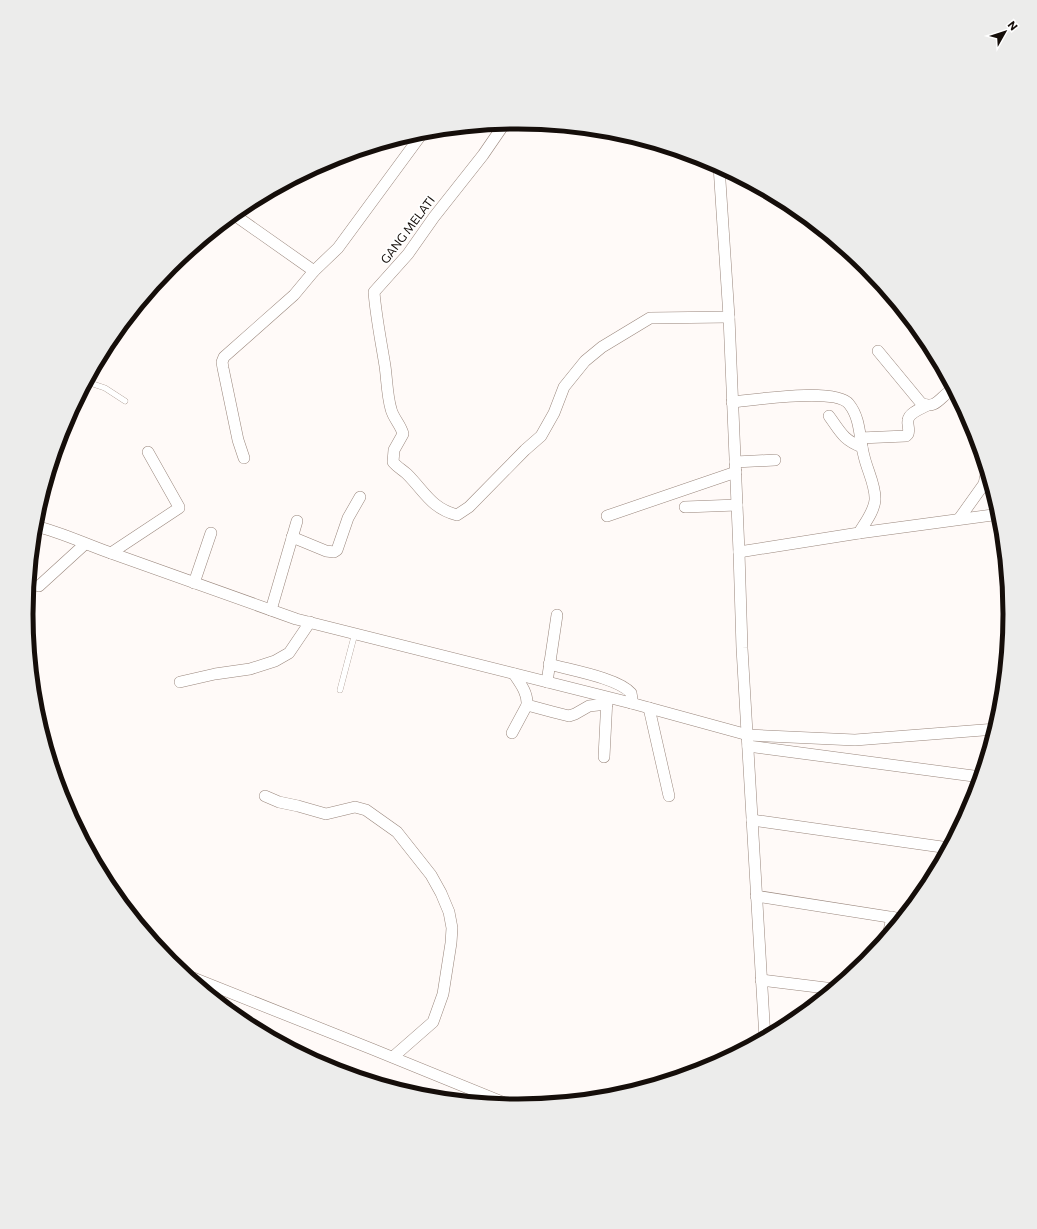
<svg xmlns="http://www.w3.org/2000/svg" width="1037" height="1229" font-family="Commissioner,sans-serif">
	<rect width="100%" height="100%" fill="#fffaf8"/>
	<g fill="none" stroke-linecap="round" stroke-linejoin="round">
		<defs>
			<g id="service">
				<path d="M87,382L105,388L125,401"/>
				<path d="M340,690L355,633"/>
			</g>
			<g id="minor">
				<path d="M505,123L483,155L434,217L408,254L374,292C376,317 381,341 385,366C387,380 387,395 391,409C393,418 401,425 403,434L394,450L393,462C397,467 403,470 407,474C425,492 431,508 457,515L469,507L525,450L541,436L554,413L564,387L585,361L602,347L650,318L729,317"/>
				<path d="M719,166L729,317L739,552L742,648L765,1039"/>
				<path d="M233,214L314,271"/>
				<path d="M878,351L921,403C937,411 941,394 954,389"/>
				<path d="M732,402C754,400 835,387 849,404C861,419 859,438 864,456C867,470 876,486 875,500C874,512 864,524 859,533"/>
				<path d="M829,416C840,431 843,440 862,447"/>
				<path d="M860,438L906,436L908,434C910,429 907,425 908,420C909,413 920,409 926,406"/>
				<path d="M244,458L238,440L223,368L222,362L224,357L294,295L314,271L338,248L424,131"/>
				<path d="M735,462L775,460"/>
				<path d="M685,507L737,505"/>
				<path d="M607,516L736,472"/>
				<path d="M959,519L984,484L987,470"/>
				<path d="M35,526C61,532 85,544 111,553L296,619L631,703L748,735L855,740L996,729"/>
				<path d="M292,537L326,551L334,552L337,550L348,518L360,497"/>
				<path d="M739,552L859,533L1000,514"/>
				<path d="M111,553L179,508V507L148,452"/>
				<path d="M194,583L211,533"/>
				<path d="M39,586L85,544"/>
				<path d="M271,610L297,521"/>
				<path d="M549,664C570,670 618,678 631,693L632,699L631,703"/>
				<path d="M180,682L215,674L250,669L275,661L289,653L310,622"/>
				<path d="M547,682L557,615"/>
				<path d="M527,705L553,712L569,716L575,714L589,706L607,704"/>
				<path d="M649,708L669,796"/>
				<path d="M512,733L527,705C528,693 520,683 514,674"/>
				<path d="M748,746L981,777"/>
				<path d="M604,757L607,698"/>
				<path d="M265,796L279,802L298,806L326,814L355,807L366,810L397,832L431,875L441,893L449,912L452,928L451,943L443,994L433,1022L393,1057"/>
				<path d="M752,820L949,848"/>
				<path d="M756,896L902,919"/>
				<path d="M888,936L892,917"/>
				<path d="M186,975L372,1049L512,1106"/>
				<path d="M761,980L834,989"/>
				<path d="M698,1072H700"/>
			</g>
		</defs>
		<use href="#service" stroke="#99867c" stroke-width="6"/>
		<use href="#minor" stroke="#99867c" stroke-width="12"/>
		<use href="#service" stroke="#fff" stroke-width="5.5"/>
		<use href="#minor" stroke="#fff" stroke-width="11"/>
	</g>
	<g text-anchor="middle" stroke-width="3.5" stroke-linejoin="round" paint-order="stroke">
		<g font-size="12" fill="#150e0a" stroke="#fff">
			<text transform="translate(408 230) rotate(-53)" y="4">GANG MELATI</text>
		</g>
	</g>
	<path d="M0 0H1037V1229H0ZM33 614a485 485 0 1 1 970 0a485 485 0 1 1-970 0Z" fill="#ececeb" fill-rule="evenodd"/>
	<path fill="none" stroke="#150e0a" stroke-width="5" d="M33 614a485 485 0 1 1 970 0a485 485 0 1 1-970 0Z"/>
	<g transform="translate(1005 32) rotate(51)" stroke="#ffffff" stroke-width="3" paint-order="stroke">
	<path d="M0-3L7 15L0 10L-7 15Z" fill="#150e0a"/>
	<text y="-6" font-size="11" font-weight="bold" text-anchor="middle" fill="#150e0a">N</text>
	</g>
</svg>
